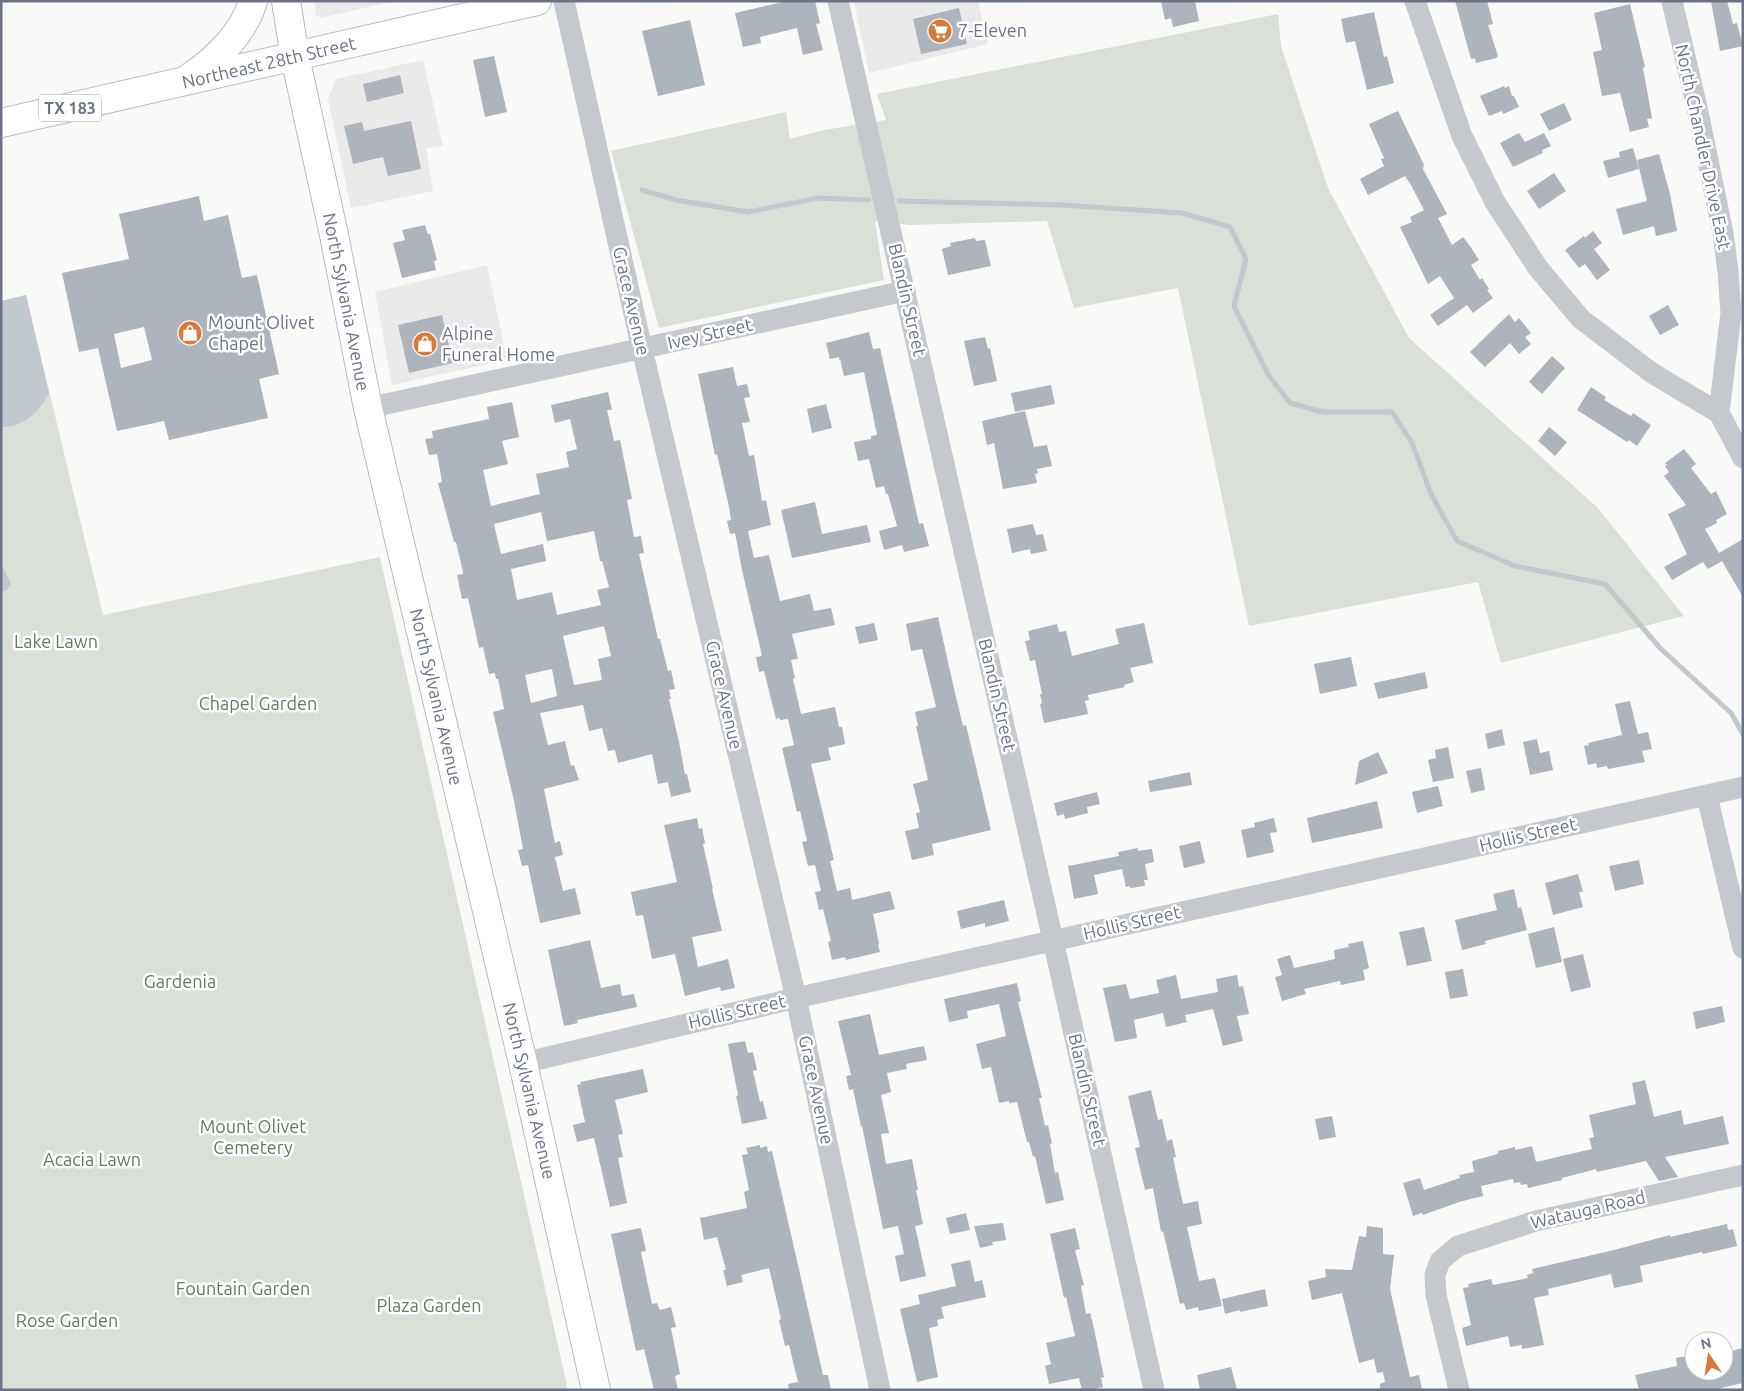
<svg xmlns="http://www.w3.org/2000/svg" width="1744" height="1391" font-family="Ubuntu,sans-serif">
	<rect width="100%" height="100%" fill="#f9f9f7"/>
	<g fill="#eaeaea">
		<path d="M314,1H395L321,18L316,15Z"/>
		<path d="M854,1H978L988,44L869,73Z"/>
		<path d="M423,60L443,146L426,148L433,191L351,208L328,99L336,79Z"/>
		<path d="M487,265L507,360L392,385L375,292Z"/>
	</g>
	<g fill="#dae0d8">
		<path d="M1278,14L1281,46L1328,188L1409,338L1598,508L1684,616L1501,663L1478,582L1249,626L1178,288L1074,308L1047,221L910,225L875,221L884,280L659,328L611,151L786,112L790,139L824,130L886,120L877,94Z"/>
		<path d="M26,295L103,615L380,557L568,1390H1V301Z"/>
	</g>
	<g fill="#c1c8ce">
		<path d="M26,295L49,393C41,410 22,429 1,427V301Z"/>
		<path d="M1,563L11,584L6,591H1Z"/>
	</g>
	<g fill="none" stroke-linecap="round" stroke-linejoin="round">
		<g stroke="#c1c8ce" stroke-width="5">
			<path d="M642,190L676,200L748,212L818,198L869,200"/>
			<path d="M899,201L1062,205L1182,213L1230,227L1246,259L1234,306L1269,376L1290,403L1323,412H1392L1412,443L1431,494L1457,541L1515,566L1605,584L1660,648L1731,713L1743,734"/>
		</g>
	</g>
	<g fill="#aeb4bb" fill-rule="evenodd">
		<path d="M787,1H815L820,23L816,24L823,50L803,55L797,28L760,37L761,43L743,47L735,13Z"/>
		<path d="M1161,1H1195L1199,21L1173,27L1171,18L1165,20Z"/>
		<path d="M1455,1H1487L1493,24L1488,25L1498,56L1496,58L1476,63L1475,58L1471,59Z"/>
		<path d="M1711,1H1727L1733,24L1737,23L1743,46L1720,51Z"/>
		<path d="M1630,4L1645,67L1643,68L1652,118L1647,119L1649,127L1630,132L1620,93L1602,96L1593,52L1602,50L1594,13Z"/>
		<path d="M959,8L967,44L921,54L913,19Z"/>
		<path d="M1374,12L1384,57L1387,56L1394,83L1367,90L1355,41L1346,43L1341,19Z"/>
		<path d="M690,20L705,85L658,96L642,31Z"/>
		<path d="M494,56L507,112L485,117L473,60Z"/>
		<path d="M400,75L404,93L367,102L363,84Z"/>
		<path d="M1504,86L1505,88L1509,86L1512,96H1514L1519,107L1503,114L1502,111L1489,116L1480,96Z"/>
		<path d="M1564,103L1572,120L1549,131L1540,114Z"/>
		<path d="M1398,111L1424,165L1423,169L1447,214L1438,218L1452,245L1463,237L1470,246L1479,260L1471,265L1480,280L1482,278L1489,289L1487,290L1493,298L1473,313L1467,305L1438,326L1430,315L1454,298L1440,276L1428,284L1400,227L1412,222L1410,217L1424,210L1411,185L1405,176L1368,195L1360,179L1384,166L1381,159L1384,158L1369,124Z"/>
		<path d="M411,121L421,169L388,176L383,157L353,164L344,126L362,122L364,131Z"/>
		<path d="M1519,133L1525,142L1544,133L1551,146L1542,150L1543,153L1513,167L1500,143Z"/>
		<path d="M1633,148L1639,169L1608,178L1603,161L1620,157L1619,152Z"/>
		<path d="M1659,154L1670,194L1677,231L1656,236L1654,226L1623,235L1616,209L1647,201L1637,160Z"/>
		<path d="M1554,173L1566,191L1539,209L1527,191Z"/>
		<path d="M199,196L204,221L228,215L242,278L257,275L279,374L259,379L268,418L169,440L164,421L117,431L98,348L79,352L62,273L129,259L119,214ZM144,327L152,360L121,368L114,334Z"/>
		<path d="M425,225L428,234H430L437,260L434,261L436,270L402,278L393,243L405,240L402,230Z"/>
		<path d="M1593,231L1602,243L1594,249L1610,270L1597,280L1585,264L1579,268L1565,250L1584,236L1585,238Z"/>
		<path d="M975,238L976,241L985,240L991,266L948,275L942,249L951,246L950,243Z"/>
		<path d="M1668,305L1679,325L1660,335L1649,316Z"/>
		<path d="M1509,314L1515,322L1519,318L1531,333L1525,337L1531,344L1519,354L1510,343L1485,367L1470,352Z"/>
		<path d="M442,315L453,363L409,373L398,325Z"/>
		<path d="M869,332L873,349L880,348L919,524L923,523L929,546L904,552L902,545L884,550L879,531L897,526L888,494H886L884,486L876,488L869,459L858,461L854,442L871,439V436L877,435L864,372L844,376L840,359L839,360V357L830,359L826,343Z"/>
		<path d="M985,337L988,349L990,348L997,381L974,386L964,341Z"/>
		<path d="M1552,356L1565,368L1542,394L1529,382Z"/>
		<path d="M733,367L737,386L747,384L750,397L744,398L750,422L742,423L749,456L754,455L762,501L766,500L771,525L748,531L754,558L769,555L780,601L810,594L814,611L831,608L835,625L792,634L798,659L791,660L795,678L793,679L801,714L835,707L839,727H842L845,744L828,748L831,760L811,764L834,860L830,861L837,891L850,888L852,900L890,891L895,909L873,914L879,944L878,945L880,952L846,960L845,957L832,960L828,942L831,941L823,909L819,910L815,892L821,891L815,865L808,866L802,842L807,841L800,811L797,812L782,748L794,745L788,719L780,720V718L776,719L764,671L759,672L756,657L762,656L742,570L735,533L730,534L727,521L731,520L729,507L717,454L715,455L698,374Z"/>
		<path d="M1051,385L1055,404L1015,412L1011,393Z"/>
		<path d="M1591,387L1606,397L1604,400L1631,416L1633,413L1651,425L1637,446L1629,440L1627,442L1577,410Z"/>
		<path d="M608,392L612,410H607L614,441L620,440L623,455L632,499L627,500L634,537L641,536L644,553L639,554L654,621L658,639H660L668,671L671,670L675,689L669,690L671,699H669L679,742L685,774H687L691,792L671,797L668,782L658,784L652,754L618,763L615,750L608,751L602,728L589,731L583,705L540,713L548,745L565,741L571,766L574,765L579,780L544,789L555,843L560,841L563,855L555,857L563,891L575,888L581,914L540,923L528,865L522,866L518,850L523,849L514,801L493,712L504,709L498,679H496L495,673L489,674L483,647L479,648L468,598L462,599L457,575L463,574V572L456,542H454L438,483L442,482L437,454L429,455L425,439L433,438L432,431L489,419L487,407L512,402L519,437L502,441L508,464L483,470L491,506L540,494L536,474L569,467L566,452L577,449L570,419L555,423L551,405ZM541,512L547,541L594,531L600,561H602L609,587L597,590L601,605L557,615L552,592L517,600L511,569L546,561L543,544L501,554L494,524ZM604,626L611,656L598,659L602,680L574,685L563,636ZM552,669L557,696L531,703L525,675Z"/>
		<path d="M826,404L832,428L812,433L807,409Z"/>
		<path d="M1025,411L1034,447L1047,445L1052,466L1037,469L1038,473L1035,474L1037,483L1003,489L994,443L987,445L982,421Z"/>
		<path d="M1549,427L1567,442L1555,456L1538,441Z"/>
		<path d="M1684,449L1696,464L1691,468L1711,494L1716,491L1727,514L1716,520L1717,523L1705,529L1719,553L1743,539V597L1722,561L1708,569L1703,562L1672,580L1664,567L1687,554L1668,514L1686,505L1664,476L1669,472L1665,466L1667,465L1665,463Z"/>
		<path d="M815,502L822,534L867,525L871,542L792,558L781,510Z"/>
		<path d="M1033,524L1036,535L1043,534L1047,551L1031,554L1030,549L1012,553L1007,529Z"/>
		<path d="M938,617L955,693L963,726L966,725L991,830L932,844L934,855L912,860L905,831L919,828L916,813L920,812L913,784L928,780L916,726H918L915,712L936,707L922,649L911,651L906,624Z"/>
		<path d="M874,623L878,640L859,644L855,627Z"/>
		<path d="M1144,623L1153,663L1130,668L1134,682L1124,685L1125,687L1088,695L1089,700L1085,701L1088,714L1044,723L1040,704L1042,703L1040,694H1042L1035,660L1030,661L1025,641L1030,640L1028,631L1057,624L1059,632L1066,631L1072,656L1119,644L1115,629Z"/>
		<path d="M1351,657L1357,686L1320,694L1314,664Z"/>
		<path d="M1425,672L1428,688L1378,699L1374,683Z"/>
		<path d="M1630,701L1638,734L1648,732L1652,749L1642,751L1645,762L1608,769L1607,766L1597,768L1596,763L1588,765L1584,746L1589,745L1588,743L1622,735L1615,704Z"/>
		<path d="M1502,729L1505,745L1488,749L1485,734Z"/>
		<path d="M1537,739L1540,753L1549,751L1553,770L1530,775L1523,742Z"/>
		<path d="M1448,747L1454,778L1433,782L1428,760L1436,758L1435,750Z"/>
		<path d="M1378,752L1388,773L1355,785L1359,761Z"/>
		<path d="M1481,768L1485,790L1471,793L1466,771Z"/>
		<path d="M1190,772L1192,785L1150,792L1148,781Z"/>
		<path d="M1438,786L1443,806L1417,813L1412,792Z"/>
		<path d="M1097,792L1100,804L1087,807L1088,813L1065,819L1064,814L1057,816L1054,803Z"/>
		<path d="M1377,801L1383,828L1312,843L1307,818Z"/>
		<path d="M697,818L699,829L702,828L705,843L703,844L713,889H712L722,931L692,937L698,967L728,959L735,988L721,991L720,987L685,996L675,954L652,959L643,915L636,916L631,892L677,882L664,825Z"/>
		<path d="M1274,818L1277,832L1270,833L1274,852L1247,858L1241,830L1255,827L1254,823Z"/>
		<path d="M1200,841L1205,863L1184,868L1179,846Z"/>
		<path d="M1138,848V851L1152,849L1154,862L1145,864L1148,880H1144L1145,886L1130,888V886L1126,887L1122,869L1094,875L1098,894L1074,899L1068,866L1119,856L1118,852Z"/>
		<path d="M1639,860L1644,884L1615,891L1609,866Z"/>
		<path d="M1578,874L1583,892H1579L1583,907L1553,915L1545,883Z"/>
		<path d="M1514,889L1518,908L1521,907L1527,930L1485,941L1486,944L1462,950L1455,920L1497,910L1493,894Z"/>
		<path d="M1004,900L1009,921L985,927V923L961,929L957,911Z"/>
		<path d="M1424,927L1432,961L1407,966L1399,932Z"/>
		<path d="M1554,927L1562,962L1536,968L1528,934Z"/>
		<path d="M590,940L601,988L620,984L622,996L634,994L637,1007L577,1020L578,1023L564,1026L548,950Z"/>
		<path d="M1363,941L1369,968L1363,970L1365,980L1341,985L1340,981L1304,989L1306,994L1282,1001L1275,977L1282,975L1277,959L1290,955L1294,968L1335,959L1334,950L1349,947L1348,944Z"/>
		<path d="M1583,954L1591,987L1571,992L1563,959Z"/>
		<path d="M1463,969L1468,996L1450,999L1445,972Z"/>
		<path d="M1176,975L1181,999L1218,992L1216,979L1237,975L1239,987L1243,986L1249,1014L1237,1016L1243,1041L1223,1046L1213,1009L1185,1015L1187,1022L1166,1027L1163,1013L1134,1020L1137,1038L1115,1042L1103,988L1126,984L1130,999L1159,993L1156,980Z"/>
		<path d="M1017,983L1021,1001L1018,1002L1042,1098H1039L1045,1126L1048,1125L1052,1143L1050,1144L1055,1173L1058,1172L1064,1200L1046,1204L1035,1156L1033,1157L1029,1142H1027L1017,1102L1009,1103V1101L999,1103L991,1067L982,1069L976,1044L1006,1036L999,1004L967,1011L968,1018L949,1022L944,999Z"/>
		<path d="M1722,1006L1725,1022L1696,1029L1693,1012Z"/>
		<path d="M870,1014L879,1055L924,1046L927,1060L906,1064L907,1069L887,1073L891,1092L881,1095L889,1133L881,1134L886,1164L912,1159L918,1190H916L923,1224L915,1226L926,1276L900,1282L895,1256L904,1254L898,1226L883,1229L862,1126L861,1127L853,1089L849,1090L846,1076L851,1075L838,1021Z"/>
		<path d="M745,1041L748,1053L753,1052L757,1070L753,1071L760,1102L763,1101L767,1119L742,1124L736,1096L738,1095L728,1044Z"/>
		<path d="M643,1069L648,1092L615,1100L623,1134L618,1135L623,1157L618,1158L627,1203L610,1207L594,1138L577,1142L573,1125L585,1122L577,1085L581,1084L580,1082Z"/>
		<path d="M1645,1080L1654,1117L1681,1110L1684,1125L1723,1116L1729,1144L1665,1157L1678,1177L1659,1181L1646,1161L1597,1172L1596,1169L1562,1178V1180L1528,1188L1527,1184L1521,1185L1520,1182L1514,1183L1513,1179L1481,1186L1483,1196L1459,1202L1423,1215L1422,1213L1413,1216L1403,1183L1420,1178L1424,1190L1460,1178L1459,1175L1474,1172L1472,1161L1498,1154V1151L1515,1147V1150L1532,1146L1536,1162L1592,1149L1589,1138L1594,1137L1589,1115L1636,1104L1632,1083Z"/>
		<path d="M1151,1090L1158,1120L1162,1119L1167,1141L1172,1139L1176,1157L1173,1158L1183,1204L1198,1201L1202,1224L1187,1227L1199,1281L1215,1278L1222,1306L1199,1311L1198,1307L1186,1310L1184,1303L1180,1304L1163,1231L1161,1232L1153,1188L1145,1190L1135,1148L1140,1147L1128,1096Z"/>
		<path d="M1332,1116L1336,1137L1319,1140L1315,1119Z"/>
		<path d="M760,1145V1148L767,1146L768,1152L772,1151L823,1375H828L831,1390H789L788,1384L798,1382L789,1345L785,1346L779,1320L781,1319L769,1268L741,1275L743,1282L727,1286L723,1270H726L717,1237L704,1240L700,1218L747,1208L744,1192L749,1190L742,1155L748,1154L746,1148Z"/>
		<path d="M966,1213L970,1230L950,1234L946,1218Z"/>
		<path d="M1003,1223L1006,1240L992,1242L993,1245L980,1248L974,1226Z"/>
		<path d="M1727,1224L1728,1230L1733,1229L1737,1246L1703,1254L1702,1252L1640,1266L1643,1282L1614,1288L1611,1274L1548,1289L1549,1295L1534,1298L1544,1345L1522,1349V1345L1510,1347L1508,1336L1466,1346L1462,1328L1471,1325L1463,1288L1469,1287L1468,1284L1491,1279L1493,1285L1528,1278L1527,1275L1533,1273L1532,1269L1614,1250L1670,1235V1237Z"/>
		<path d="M1367,1226L1383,1228V1254L1394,1255L1390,1289L1410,1377L1419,1375L1422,1390H1380V1384L1385,1382L1383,1372L1377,1373L1374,1359L1359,1363L1342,1293L1312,1300L1308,1281L1326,1277L1325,1269L1352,1270L1359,1236L1366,1237Z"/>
		<path d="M641,1228L646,1251L641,1252L652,1304L657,1303L660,1310L671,1307L676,1327L671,1328L680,1374L675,1376L678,1390H654L644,1349L636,1351L611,1234Z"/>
		<path d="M1075,1228L1080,1249L1075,1250L1084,1285L1081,1286L1086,1314L1090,1313L1093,1324L1104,1377L1101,1378L1103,1387L1091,1390H1082L1079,1378L1049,1384L1045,1366L1051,1364L1046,1343L1075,1336L1066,1297L1064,1298L1050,1234Z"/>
		<path d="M970,1260L975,1282L982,1280L986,1297L941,1307L944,1318L937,1320L938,1326L929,1328L938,1377L917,1382L900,1309L920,1304L918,1295L956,1286L951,1264Z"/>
		<path d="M1265,1289L1268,1306L1240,1312V1310L1225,1314L1222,1299Z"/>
		<path d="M1743,1348V1383L1721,1388V1390H1639L1635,1375L1677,1366L1676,1358L1692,1355L1694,1371H1724V1353Z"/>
		<path d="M1231,1367L1237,1390H1200L1197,1375Z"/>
	</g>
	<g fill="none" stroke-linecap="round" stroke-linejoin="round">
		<defs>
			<g id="major">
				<path d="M286,1L295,57L334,235L368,408L523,1063L596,1390"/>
				<path d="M189,78C216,60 244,33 253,1"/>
				<path d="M1,123L537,1"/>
			</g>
		</defs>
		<use href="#major" stroke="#b8bbc0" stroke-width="30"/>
		<g stroke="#c5c8cc" stroke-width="21">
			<path d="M564,1L642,349L796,998L880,1390"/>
			<path d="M838,1L1053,940L1154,1390"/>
			<path d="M1415,1L1462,136L1495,202L1538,268L1581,319L1652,373L1719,413"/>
			<path d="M1672,1L1698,112L1723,233L1728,272L1731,313L1719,413"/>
			<path d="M368,408L905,291"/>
			<path d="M1719,413L1743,458"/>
			<path d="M1707,796L1743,948"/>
			<path d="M523,1063L796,998L1743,787"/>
			<path d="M1459,1390L1436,1295L1435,1275L1440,1261L1458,1246L1536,1221L1743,1175"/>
		</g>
		<use href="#major" stroke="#fff" stroke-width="28"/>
	</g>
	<defs>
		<symbol id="supermarket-disc" viewBox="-11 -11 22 22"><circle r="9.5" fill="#d77b39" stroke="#fff"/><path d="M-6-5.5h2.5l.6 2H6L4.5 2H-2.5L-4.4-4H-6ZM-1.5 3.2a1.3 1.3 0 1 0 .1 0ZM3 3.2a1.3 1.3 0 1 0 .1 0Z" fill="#fff"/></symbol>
		<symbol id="shop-disc" viewBox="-11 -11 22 22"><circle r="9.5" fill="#d77b39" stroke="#fff"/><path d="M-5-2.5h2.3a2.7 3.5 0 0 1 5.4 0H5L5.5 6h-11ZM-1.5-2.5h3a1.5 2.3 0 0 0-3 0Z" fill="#fff"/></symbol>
	</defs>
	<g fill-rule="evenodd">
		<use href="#supermarket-disc" x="926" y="17" width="28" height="28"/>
		<use href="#shop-disc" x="176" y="319" width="28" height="28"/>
		<use href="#shop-disc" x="411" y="330" width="28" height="28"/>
	</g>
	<g text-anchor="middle" stroke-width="5" stroke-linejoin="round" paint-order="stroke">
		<rect fill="#fff" stroke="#979eaa" stroke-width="1" x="39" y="94.5" width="62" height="27" rx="4"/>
		<g font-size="16" font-weight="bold" fill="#6a7486">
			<text x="70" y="114">TX 183</text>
		</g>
		<g font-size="18" fill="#6a7486" stroke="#fff" text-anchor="start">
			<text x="958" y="37">7-Eleven</text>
			<text x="208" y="329">Mount Olivet<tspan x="208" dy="21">Chapel</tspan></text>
			<text x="442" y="340">Alpine<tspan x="442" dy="21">Funeral Home</tspan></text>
		</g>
		<g font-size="18" fill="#6a7486" stroke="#fff">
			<text transform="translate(269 63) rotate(-13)" y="6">Northeast 28th Street</text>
			<text transform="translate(1703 147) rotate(78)" y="6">North Chandler Drive East</text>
			<text transform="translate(907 300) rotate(77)" y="6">Blandin Street</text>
			<text transform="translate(631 301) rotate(77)" y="6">Grace Avenue</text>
			<text transform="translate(346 302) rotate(79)" y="6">North Sylvania Avenue</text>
			<text transform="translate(710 334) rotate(-13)" y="6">Ivey Street</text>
			<text transform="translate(724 695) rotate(77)" y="6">Grace Avenue</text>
			<text transform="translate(997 695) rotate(77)" y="6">Blandin Street</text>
			<text transform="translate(436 697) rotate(77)" y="6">North Sylvania Avenue</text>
			<text transform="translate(1528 835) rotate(-13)" y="6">Hollis Street</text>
			<text transform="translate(1132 923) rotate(-13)" y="6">Hollis Street</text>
			<text transform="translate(737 1012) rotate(-13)" y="6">Hollis Street</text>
			<text transform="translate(816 1090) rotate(78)" y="6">Grace Avenue</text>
			<text transform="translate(1087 1090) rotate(77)" y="6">Blandin Street</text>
			<text transform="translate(529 1091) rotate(77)" y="6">North Sylvania Avenue</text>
			<text transform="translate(1588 1210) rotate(-13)" y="6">Watauga Road</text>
		</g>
		<g font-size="18" fill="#657865" stroke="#fff">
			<text x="56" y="648">Lake Lawn</text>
			<text x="258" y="710">Chapel Garden</text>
			<text x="180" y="988">Gardenia</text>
			<text x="253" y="1133">Mount Olivet<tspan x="253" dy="21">Cemetery</tspan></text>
			<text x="92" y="1166">Acacia Lawn</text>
			<text x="243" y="1295">Fountain Garden</text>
			<text x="429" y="1312">Plaza Garden</text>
			<text x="67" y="1327">Rose Garden</text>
		</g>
	</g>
	<rect width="1744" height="1391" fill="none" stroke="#6a7486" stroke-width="5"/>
	<g transform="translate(1709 1356) rotate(347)"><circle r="24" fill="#ffffff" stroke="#c3c7cf"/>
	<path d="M0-4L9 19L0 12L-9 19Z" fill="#d77b39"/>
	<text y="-8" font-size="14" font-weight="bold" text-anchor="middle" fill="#6a7486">N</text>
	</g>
</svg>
